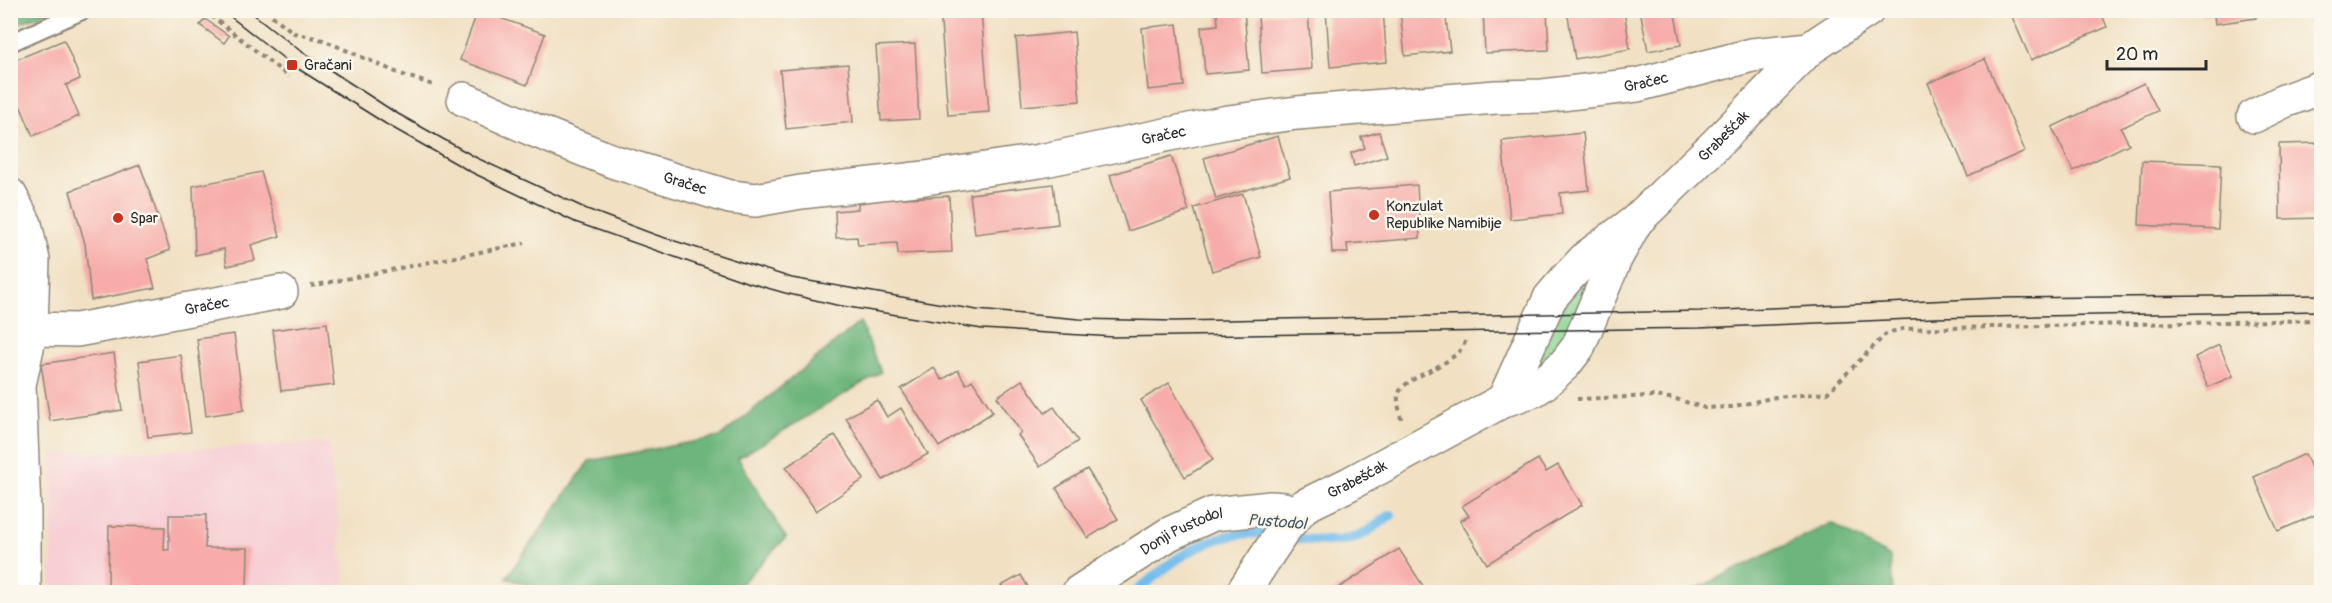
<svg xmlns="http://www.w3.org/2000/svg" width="2332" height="603" font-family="Pangolin,sans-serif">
	<rect width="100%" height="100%" fill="#fbf7ec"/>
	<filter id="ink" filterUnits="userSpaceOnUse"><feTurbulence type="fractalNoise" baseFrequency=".0167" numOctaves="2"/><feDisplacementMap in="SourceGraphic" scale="12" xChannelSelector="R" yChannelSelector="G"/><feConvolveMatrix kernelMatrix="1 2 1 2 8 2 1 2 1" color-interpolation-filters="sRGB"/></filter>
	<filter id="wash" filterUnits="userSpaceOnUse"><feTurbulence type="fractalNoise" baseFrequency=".008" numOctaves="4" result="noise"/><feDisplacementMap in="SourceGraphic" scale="24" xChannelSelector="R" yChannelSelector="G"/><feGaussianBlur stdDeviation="1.35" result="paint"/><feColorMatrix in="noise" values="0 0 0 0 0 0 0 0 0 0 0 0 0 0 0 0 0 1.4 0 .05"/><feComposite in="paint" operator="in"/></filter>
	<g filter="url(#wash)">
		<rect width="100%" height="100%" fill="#f1e0c2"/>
		<path fill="#f7cfd4" d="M329,443L346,592H51L53,454Z"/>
		<path fill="#87d391" stroke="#597f5e" stroke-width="1.5" d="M1587,274L1596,278L1550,365L1530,369L1554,319Z"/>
		<g fill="#6db57b" stroke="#4c7053" stroke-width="1.5">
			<path d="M11,10H52V11L11,26Z"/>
			<path d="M860,322L881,372L738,458L786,538L733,592H552L506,578L589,461L720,437Z"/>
			<path d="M1831,523L1890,557L1893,592H1690Z"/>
		</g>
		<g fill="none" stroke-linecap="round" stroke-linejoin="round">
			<path stroke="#73bdec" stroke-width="10" d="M1136,592C1165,567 1194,542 1233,535C1273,527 1321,550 1356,537C1368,533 1380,522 1391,515"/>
		</g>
		<g id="blocks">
			<g fill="#f7aca9">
				<path d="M478,10L545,34L527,85L460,60Z"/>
				<path d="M940,10H981L989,112L948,115Z"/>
				<path d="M1244,10L1249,70L1205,74L1201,27L1218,25L1217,12Z"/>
				<path d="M1326,10H1383L1387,62L1330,67Z"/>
				<path d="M1400,10H1445L1450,51L1405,56Z"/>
				<path d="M1483,10H1547L1549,50L1485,53Z"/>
				<path d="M1567,10H1624L1630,49L1575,59Z"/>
				<path d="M1640,10H1674L1681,45L1648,51Z"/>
				<path d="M2009,10H2100L2107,27L2031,60Z"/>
				<path d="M2201,10H2255L2256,18L2215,24L2214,14L2202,16Z"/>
				<path d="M1308,11L1312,69L1262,73L1258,15Z"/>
				<path d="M205,19L229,36L224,43L200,25Z"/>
				<path d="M1177,24L1184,86L1148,90L1142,28Z"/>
				<path d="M1074,32L1080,101L1022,106L1016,38Z"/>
				<path d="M64,40L80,79L66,85L79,116L33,136L16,96L11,98L10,96V62Z"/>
				<path d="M915,44L919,119L881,121L876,46Z"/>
				<path d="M1985,59L2025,151L1968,176L1928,83Z"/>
				<path d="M848,64L853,122L786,129L780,70Z"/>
				<path d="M2144,83L2158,111L2121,128L2129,144L2073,171L2052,127Z"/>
				<path d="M1379,132L1387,156L1354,166L1351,153L1365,148L1361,137Z"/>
				<path d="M1583,133L1589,190L1560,193L1562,214L1510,219L1502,141Z"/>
				<path d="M1278,136L1290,177L1216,199L1204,158Z"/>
				<path d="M2322,143V218L2280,219L2279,144Z"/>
				<path d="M1171,156L1189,211L1128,231L1110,175Z"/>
				<path d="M2142,161L2221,164L2218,229L2139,225Z"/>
				<path d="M140,165L170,250L147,259L155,288L91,300L85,244L70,191Z"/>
				<path d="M261,172L280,236L251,245L255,260L227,266L224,249L195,255L193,186Z"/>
				<path d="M1053,184L1058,224L975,234L970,194Z"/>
				<path d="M1417,185L1420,238L1347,244L1348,253H1332L1328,192Z"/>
				<path d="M1243,194L1261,257L1212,271L1194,208Z"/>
				<path d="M949,196L952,252L898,254L897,243L858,245L857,237L836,238L835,211L858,209V200Z"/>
				<path d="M327,323L334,385L281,391L273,330Z"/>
				<path d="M234,334L244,410L206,416L197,339Z"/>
				<path d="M2219,345L2233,376L2208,387L2195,357Z"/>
				<path d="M114,353L122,410L50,421L41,364Z"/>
				<path d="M181,355L191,432L148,437L139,361Z"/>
				<path d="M934,368L942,380L958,370L966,384L972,380L993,412L939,447L901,389Z"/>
				<path d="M1022,380L1045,413L1054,407L1078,441L1040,467L1018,435L1021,432L997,397Z"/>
				<path d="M1169,383L1213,460L1185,477L1141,400Z"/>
				<path d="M877,400L887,417L901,408L928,454L883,480L846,418Z"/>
				<path d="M835,435L864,479L816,511L786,467Z"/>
				<path d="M2305,454L2322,492V512L2278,531L2254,477Z"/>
				<path d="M1538,459L1546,472L1558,465L1582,505L1487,564L1460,521L1469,516L1462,506Z"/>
				<path d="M1087,469L1118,519L1088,538L1056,488Z"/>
				<path d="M169,515H206L205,548H248L247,592H137V587H108L109,526L165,527L164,550H169Z"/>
				<path d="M1399,549L1427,592H1332Z"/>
				<path d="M1021,575L1031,592H1005L1001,586Z"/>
			</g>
		</g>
	</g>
	<g filter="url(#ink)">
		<use href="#blocks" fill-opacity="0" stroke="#8e8676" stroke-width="1.5"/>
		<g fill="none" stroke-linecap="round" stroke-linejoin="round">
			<defs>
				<path id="service" d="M10,43L84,10"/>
				<g id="minor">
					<path id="s1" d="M464,99L534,130L615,162L730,197L756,200L801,192L925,178L1040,161L1228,122L1297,113L1496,97L1543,96L1637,85L1752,55L1809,49L1868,10"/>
					<path d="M2254,116L2284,101L2322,87"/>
					<path id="s2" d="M31,329L77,330L281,292"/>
					<path id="s3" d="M1504,400L1550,298L1567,278L1588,256L1636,221L1715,145L1809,49"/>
					<path id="s4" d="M1079,592L1169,534L1213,514L1271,508L1284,509L1295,515"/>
					<path id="s5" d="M1243,592L1285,528L1304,506L1349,484L1504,400L1534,390L1543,384L1565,364L1578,347L1615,259L1636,221"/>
				</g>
				<path id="tertiary" d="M10,195L25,224L33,260L31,329L19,385L24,512V592"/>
			</defs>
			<use href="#service" stroke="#8e8676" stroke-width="20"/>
			<use href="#minor" stroke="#8e8676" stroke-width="36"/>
			<use href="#tertiary" stroke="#8e8676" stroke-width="36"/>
			<g stroke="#8e8676" stroke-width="4" stroke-dasharray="4.5 4.5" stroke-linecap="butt">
				<path d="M204,10L289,77"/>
				<path d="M265,10L294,33L323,40L398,73L436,86"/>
				<path d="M311,286L525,243"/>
				<path d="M1577,399L1654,396L1676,399L1705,408L1731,407L1776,397L1827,393L1887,333L1902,329L2322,320"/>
				<path d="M1401,419C1400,412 1397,402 1398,395C1404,374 1459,367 1466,339"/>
			</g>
			<use href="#service" stroke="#fff" stroke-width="16"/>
			<use href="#minor" stroke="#fff" stroke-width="33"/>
			<use href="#tertiary" stroke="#fff" stroke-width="33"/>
			<g stroke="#2b2b2b" stroke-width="1.5">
				<path d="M222,10L292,65L386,124L471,172L575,222L746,282L785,293L836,305L982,329L1114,337L1700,328L1935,318L2322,311"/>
				<path d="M248,10L298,49L393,111L477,158L587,209L656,235L792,278L977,310L1079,319L1175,321L1700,311L1997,298L2322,295"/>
			</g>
		</g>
	</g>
	<g fill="#c8321e" stroke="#fbf7ec" stroke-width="2">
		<rect x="286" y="59" width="12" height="12" rx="3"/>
		<circle cx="1374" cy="215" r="6"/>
		<circle cx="118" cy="218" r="6"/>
	</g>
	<g text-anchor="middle" stroke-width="5" stroke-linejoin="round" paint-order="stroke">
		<g font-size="15" fill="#2b2b2b" stroke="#fbf7ec" text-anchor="start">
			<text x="304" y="70">Gračani</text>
			<text x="1386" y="211">Konzulat<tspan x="1386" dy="17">Republike Namibije</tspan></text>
			<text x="130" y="223">Spar</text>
		</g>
		<g font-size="15" fill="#2b2b2b" stroke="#fbf7ec">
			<text dy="5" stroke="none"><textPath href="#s1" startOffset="1209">Gračec</textPath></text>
			<text dy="5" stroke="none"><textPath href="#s1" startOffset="723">Gračec</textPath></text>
			<text dy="5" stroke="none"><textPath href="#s3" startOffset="350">Grabešćak</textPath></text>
			<text dy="5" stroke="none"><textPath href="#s1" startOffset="237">Gračec</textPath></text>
			<text dy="5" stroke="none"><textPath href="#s2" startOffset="178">Gračec</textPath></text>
			<text dy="5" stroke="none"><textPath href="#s5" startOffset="165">Grabešćak</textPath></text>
			<text dy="5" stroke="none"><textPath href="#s4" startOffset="120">Donji Pustodol</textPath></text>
		</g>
		<g font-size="16" font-style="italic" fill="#415765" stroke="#fbf7ec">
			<text transform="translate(1277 521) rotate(4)" y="6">Pustodol</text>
		</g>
	</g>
	<rect width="2332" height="603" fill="none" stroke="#fbf7ec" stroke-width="36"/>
	<path d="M2107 60v9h99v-9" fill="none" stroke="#2b2b2b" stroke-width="3"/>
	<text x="2116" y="60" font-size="18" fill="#2b2b2b" stroke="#fbf7ec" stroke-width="4.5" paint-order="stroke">20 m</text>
</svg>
